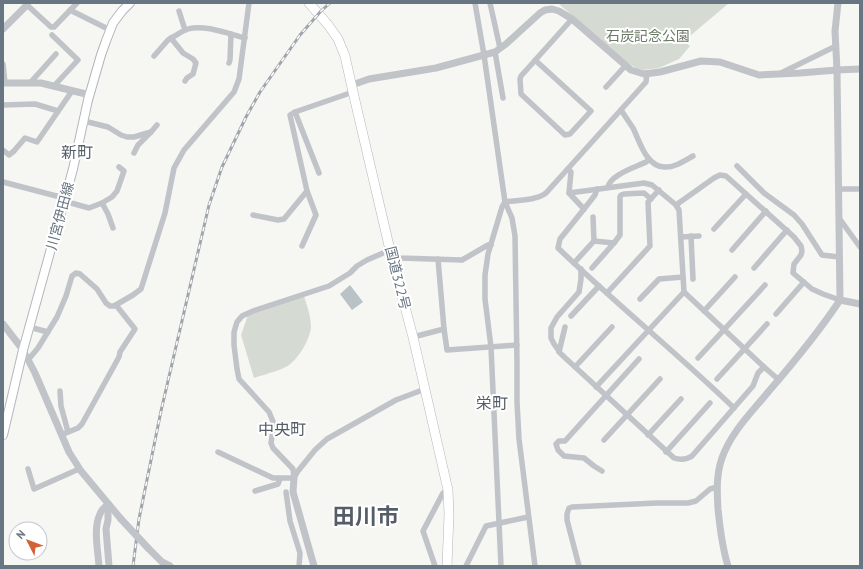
<svg xmlns="http://www.w3.org/2000/svg" width="863" height="569" font-family="'PT Sans','Noto Sans JP',sans-serif">
	<rect width="100%" height="100%" fill="#f6f6f3"/>
	<g fill="#d5dbd3">
		<path d="M558,3H729L684,41L690,46L679,59L659,68L643,70L636,68L619,57Z"/>
		<path d="M304,296C307,306 311,317 311,327C310,339 299,358 289,365C283,370 262,375 254,378L241,335L248,315Z"/>
	</g>
	<path fill="#b9c2c7" d="M350,285L363,302L352,310L340,294Z"/>
	<g fill="none" stroke-linecap="round" stroke-linejoin="round">
		<defs>
			<path id="secondary" d="M3,435L23,350L73,169L88,100L101,55L106,41L113,23L122,11L130,3"/>
			<path id="trunk" d="M309,3L329,26L338,39L345,56L353,92L390,250L413,337L448,490L449,514L447,566"/>
		</defs>
		<use href="#secondary" stroke="#b3b7bb" stroke-width="10"/>
		<use href="#trunk" stroke="#b3b6b9" stroke-width="10"/>
		<g stroke="#c0c3c7" stroke-width="5.5">
			<path d="M475,3L484,55L505,202L512,218L515,236L517,362V402L519,439L535,566"/>
			<path d="M490,3L500,48"/>
			<path d="M27,5L51,27H54L77,3"/>
			<path d="M70,10L110,30"/>
			<path d="M179,11L185,30"/>
			<path d="M52,35L78,60L54,86"/>
			<path d="M495,52L503,98"/>
			<path d="M154,56L168,40L171,38"/>
			<path d="M535,60L591,111L570,134L565,135L521,94L520,79L521,76L572,19"/>
			<path d="M229,63L230,60L231,34"/>
			<path d="M3,64L5,83"/>
			<path d="M779,74L836,46"/>
			<path d="M185,81L187,78L193,74L196,63L193,59L183,53L171,38C177,35 182,31 188,29C204,24 229,34 245,38"/>
			<path d="M30,83L56,54"/>
			<path d="M606,87L626,65"/>
			<path d="M3,105L35,104L58,111"/>
			<path d="M621,110C625,116 629,122 633,128C640,142 646,166 664,167C674,168 684,161 693,156"/>
			<path d="M295,112L319,173"/>
			<path d="M84,121L108,127L121,135L127,137H134L151,132L157,125"/>
			<path d="M3,150L9,155L14,151L25,138L37,142L72,91"/>
			<path d="M134,153L138,145L151,132"/>
			<path d="M737,166L764,193L794,215L802,224L822,255L839,257"/>
			<path d="M568,169L571,172L569,193L584,209L560,239L558,248C615,303 677,353 734,408"/>
			<path d="M3,182L64,198"/>
			<path d="M608,187C610,175 636,167 646,162L649,160"/>
			<path d="M838,189H860"/>
			<path d="M569,193L644,183L652,185L676,205L679,210L684,292L764,367L779,380"/>
			<path d="M64,201L89,208L102,203L108,214L113,228"/>
			<path d="M505,202C518,200 535,201 546,193L646,82L647,73"/>
			<path d="M102,203L112,197L117,191L124,171L119,167"/>
			<path d="M676,205L714,178L720,175L726,176L794,237L801,246L802,251L801,255L794,264L793,273L812,289L823,294L840,300"/>
			<path d="M584,209L595,195L597,189"/>
			<path d="M253,215L278,220L284,219L307,191L290,115L295,112L353,92"/>
			<path d="M839,218L860,247"/>
			<path d="M714,229L746,194"/>
			<path d="M691,236L693,279"/>
			<path d="M681,237L699,236"/>
			<path d="M614,243L620,235V197L621,195L624,194L644,193L651,199"/>
			<path d="M302,246L316,215L307,191"/>
			<path d="M732,250L766,211"/>
			<path d="M438,259L444,329L447,350L517,345"/>
			<path d="M574,263L594,241L593,217"/>
			<path d="M592,268L614,243L594,241"/>
			<path d="M754,268L787,230"/>
			<path d="M581,269V279L579,292L557,317L551,328V338L554,344L561,354L674,458C680,460 686,460 692,456L753,386L758,373L764,367"/>
			<path d="M607,293L650,246L648,202L659,190"/>
			<path d="M640,299L659,279L683,277"/>
			<path d="M704,311L735,277"/>
			<path d="M776,314L804,282"/>
			<path d="M571,316L599,286"/>
			<path d="M29,327L48,332"/>
			<path d="M413,337L444,329"/>
			<path d="M559,352L565,327"/>
			<path d="M698,358L765,285"/>
			<path d="M28,360L38,348L57,317L66,296L72,276L76,273L80,274L97,289L106,303L110,306H114L133,295L141,289L165,213L174,168L184,150L234,92L239,79L249,3"/>
			<path d="M575,367L612,327"/>
			<path d="M717,379L767,324"/>
			<path d="M596,387L684,292"/>
			<path d="M60,391L61,406L68,432"/>
			<path d="M61,435L78,428L82,424L119,357L120,352L135,329L116,305"/>
			<path d="M648,435L681,399"/>
			<path d="M604,440L660,379"/>
			<path d="M218,452L273,478H294"/>
			<path d="M666,452L710,403"/>
			<path d="M28,469L34,489L79,469"/>
			<path d="M602,471L594,466L584,458L564,456L558,450L556,444L559,441H565L639,359"/>
			<path d="M294,478L293,469L273,448L271,443L274,424L269,412L239,379L237,369L234,345V332L237,322L242,316L253,311L329,286L350,273L357,266L367,260L390,250L400,258L462,260L488,245H491"/>
			<path d="M294,478L298,471L315,450L327,439L396,400L425,389"/>
			<path d="M255,491L278,484L280,479"/>
			<path d="M286,492L290,521L300,553L299,566"/>
			<path d="M435,566L423,531L443,493L448,490"/>
			<path d="M466,566L486,526L528,517"/>
			<path d="M501,566L491,347L485,299V275L488,254L502,207L505,202"/>
			<path d="M579,566L567,520V514L569,508L572,507L657,503H688L696,501L710,489L717,487"/>
		</g>
		<g stroke="#c0c3c7" stroke-width="7">
			<path d="M3,29L27,5L26,3"/>
			<path d="M3,83H41L90,95"/>
			<path d="M352,85L369,79L436,68L495,52L506,44L540,13L545,10L552,9L559,11L572,19L631,70L644,74L660,72L701,61L720,62L759,75L800,73L837,70L860,69"/>
			<path d="M840,300L860,304"/>
			<path d="M3,324L23,350L35,373L69,452L81,471L121,519"/>
			<path d="M294,478L293,492L314,566"/>
			<path d="M108,504V520L106,529L109,566"/>
			<path d="M148,548L162,562L170,566"/>
			<path d="M99,566C98,551 93,528 100,514C101,510 105,507 108,504"/>
			<path d="M728,566C722,547 720,529 718,509C717,492 716,475 722,458C731,432 752,412 769,391C794,362 819,332 840,300L837,70L835,31L838,3"/>
		</g>
		<use href="#secondary" stroke="#fff" stroke-width="8"/>
		<use href="#trunk" stroke="#fff" stroke-width="9"/>
		<defs>
			<path id="rail" d="M133,566L139,519L161,411L209,205L222,167L246,117L260,92L300,35L321,11L330,3"/>
		</defs>
		<use href="#rail" stroke="#a0a5ab" stroke-width="3"/>
		<use href="#rail" stroke="#fff" stroke-width="1.5" stroke-dasharray="4.5" stroke-linecap="butt"/>
		<path stroke="#c0c3c7" stroke-width="7" d="M121,519L148,548"/>
	</g>
	<g text-anchor="middle" stroke-width="4" stroke-linejoin="round" paint-order="stroke">
		<g font-size="14" fill="#697966" stroke="#fff">
			<text x="648" y="41">石炭記念公園</text>
		</g>
		<g font-size="14" fill="#687582" stroke="#fff">
			<text transform="translate(60 216) rotate(-75)" y="5">川宮伊田線</text>
			<text transform="translate(398 278) rotate(76)" y="5">国道322号</text>
		</g>
		<g font-size="16" fill="#555e67" stroke="#fff">
			<text x="77" y="158">新町</text>
			<text x="492" y="409">栄町</text>
			<text x="282" y="435">中央町</text>
		</g>
		<g font-size="22" font-weight="bold" fill="#555e67" stroke="#fff">
			<text x="366" y="524">田川市</text>
		</g>
	</g>
	<rect width="863" height="569" fill="none" stroke="#687582" stroke-width="8"/>
	<g transform="translate(28 541) rotate(312)"><circle r="19" fill="#ffffff" stroke="#c3c8cd"/>
	<path d="M0-3L7 15L0 10L-7 15Z" fill="#d36236"/>
	<text y="-6" font-size="11" font-weight="bold" text-anchor="middle" fill="#687582">N</text>
	</g>
</svg>
